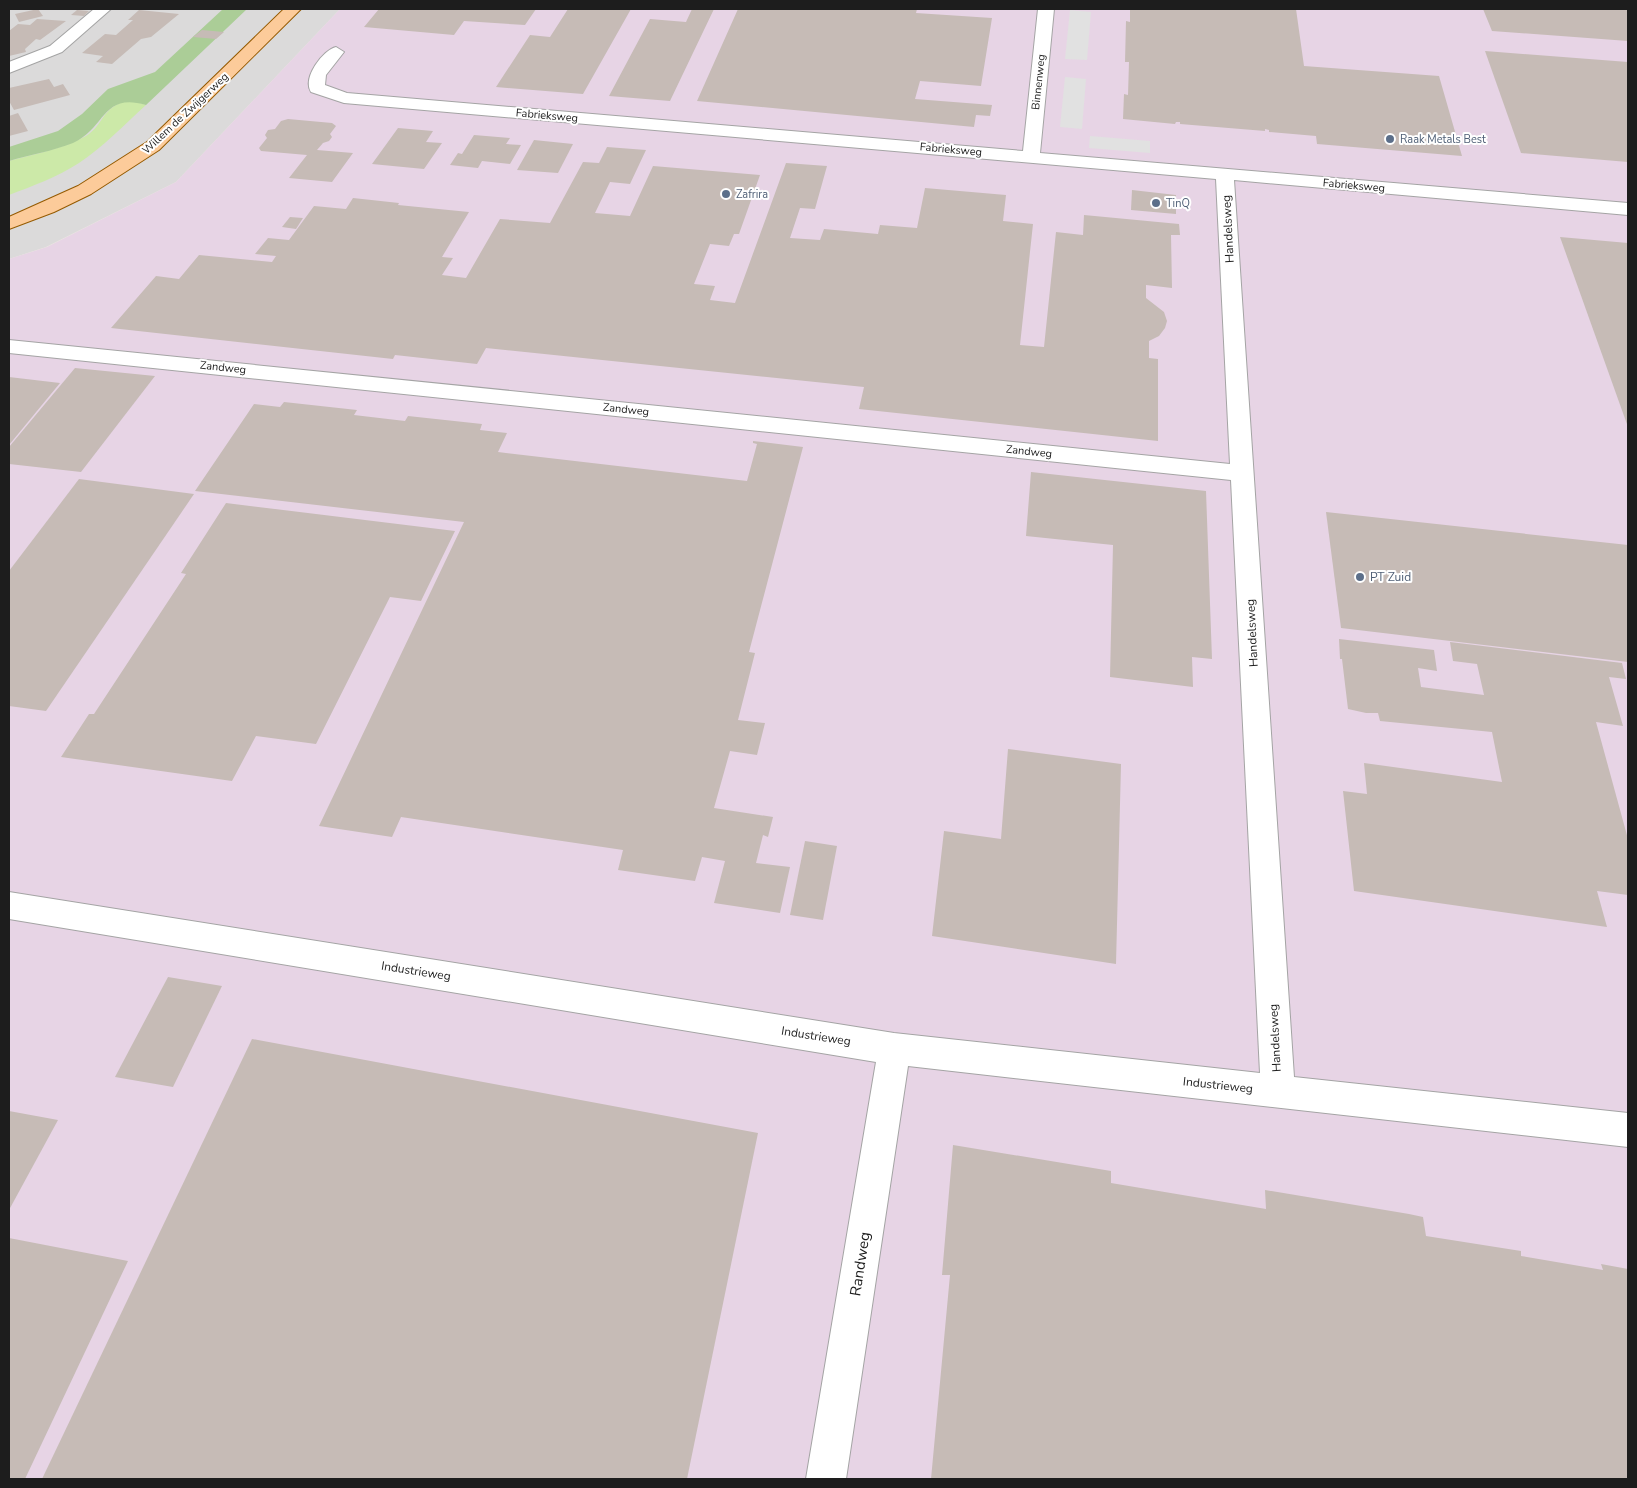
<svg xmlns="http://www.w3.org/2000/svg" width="1637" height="1488" font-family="'Nunito Sans',sans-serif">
	<rect width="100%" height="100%" fill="#eee9e2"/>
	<path fill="#dbdada" d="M9,9H340L176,182L46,247L9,259Z"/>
	<path fill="#e7d4e5" d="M340,9H1628V1479H9V259L47,247L176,182Z"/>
	<path fill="#cce9a8" d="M129,100L146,105C124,125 103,147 79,163C57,177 33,186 9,195V161C34,154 63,149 86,136C105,124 100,108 129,100Z"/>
	<path fill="#abcd97" d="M223,9H247L146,105C102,92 106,128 73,143C53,151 29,155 9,161V147L58,131L82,114L108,89L155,72Z"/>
	<g fill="#e1e1e1">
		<path d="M1070,10L1091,12L1087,60L1065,59Z"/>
		<path d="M1065,77L1086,79L1082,129L1060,127Z"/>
		<path d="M1090,136L1150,141V153L1089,148Z"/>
	</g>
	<g fill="#c6bbb6">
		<path d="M38,9L43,16L19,22L15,14Z"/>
		<path d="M379,9H536L525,25L464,21L454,35L364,27Z"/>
		<path d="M568,9H631L583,94L496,87L530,35L550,37Z"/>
		<path d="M692,9H714L670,101L609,96L650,19L686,22Z"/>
		<path d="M738,9H917L916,13L992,18L981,86L920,81L915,99L992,105L990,116L976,115L974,127L697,101Z"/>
		<path d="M1130,9H1296L1304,66L1439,76L1462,156L1317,144L1316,136L1269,132V130L1265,129V131L1180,124V122H1176L1175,124L1123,119L1124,94L1128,95L1129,62H1125L1126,21L1130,22Z"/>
		<path d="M1483,9H1628V41L1492,31Z"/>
		<path d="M77,10L89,11L84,16L71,15Z"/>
		<path d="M139,10L179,14L151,37L141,39L112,64L96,62L103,56L82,53L105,34L116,35L133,20H128Z"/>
		<path d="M37,19L66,21L40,40L36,39L25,49L26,52L9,56V31L18,24L30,25Z"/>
		<path d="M202,30L224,32L216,39L193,37Z"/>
		<path d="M1485,51L1628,62V162L1521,153Z"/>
		<path d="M49,79L54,87L63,84L70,95L14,110L9,101V88Z"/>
		<path d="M18,113L28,131L9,136V116Z"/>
		<path d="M288,119L332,123L336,126L330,134L332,137L329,141L323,143L317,150L353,153L332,182L289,178L307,155L261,151L259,148L267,138L265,135L268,130L275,129L281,121Z"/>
		<path d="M398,128L433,131L426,142L442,143L424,169L372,164Z"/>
		<path d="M474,135L510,138L506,144L521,145L510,164L482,161L478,168L450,165L458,153L462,154Z"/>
		<path d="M534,140L573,144L558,173L517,170Z"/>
		<path d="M607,147L646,150L630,184L610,182L595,213L630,216L653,166L760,175L739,234H734L729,246L710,244L694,284L715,286L710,300L735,303L786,163L827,166L815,209L800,208L790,238L820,240L824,229L878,234L880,225L917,228L925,188L1006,195L1003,221L1033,224L1020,345L1044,347L1056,232L1083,235L1084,215L1179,224L1180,235H1171L1172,288L1146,285V298L1164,312L1167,321L1165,328L1159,336L1149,341V358L1158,359V441L859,409L864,387L486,348L477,364L395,355L393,359L111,328L156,276L179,279L199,255L272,262L276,256L255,254L268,238L289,240L314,206L346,209L353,198L399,203L398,205L469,212L442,257L453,258L442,275L466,278L500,219L550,223L583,162L599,163Z"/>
		<path d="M1132,190L1176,195V214L1131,210Z"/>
		<path d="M290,217L303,218L296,229L282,227Z"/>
		<path d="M1560,237L1628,243V427Z"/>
		<path d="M75,368L155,376L81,472L9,464V447Z"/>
		<path d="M9,377L60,383L9,445Z"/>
		<path d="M284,402L357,410L354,415L405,421L408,416L482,424L480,430L507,433L498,452L747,481L757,444L753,443V441L803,447L749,652L755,653L738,720L765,723L757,755L730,751L714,808L773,817L768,837L763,835L756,863L790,867L780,913L714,903L725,861L702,857L695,881L618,870L623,850L401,817L392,837L319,826L464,522L195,491L254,404L280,407Z"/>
		<path d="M1031,472L1206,491L1212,659L1192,657L1193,687L1110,677L1113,545L1026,536Z"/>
		<path d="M79,479L194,494L46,711L9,706V571Z"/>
		<path d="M226,503L455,531L421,601L390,597L316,744L256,736L232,781L61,757L89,714H94L186,574L181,573Z"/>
		<path d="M1326,512L1628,545V662L1341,628Z"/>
		<path d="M1339,639L1434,650L1437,671L1418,668L1421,687L1484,695L1477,664L1453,661L1450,642L1622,663L1626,679L1609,677L1623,726L1596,722L1628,839V895L1597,891L1607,927L1354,891L1343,791L1367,794L1364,763L1502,782L1492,732L1380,721L1378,713H1366L1348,709L1342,659H1340Z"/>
		<path d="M1008,749L1121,764L1116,964L932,936L944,831L1001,839Z"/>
		<path d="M805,841L837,846L823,920L790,915Z"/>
		<path d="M168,977L222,986L173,1087L115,1077Z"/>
		<path d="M252,1039L758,1133L687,1479H42Z"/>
		<path d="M9,1111L58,1120L9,1210Z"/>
		<path d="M953,1145L1111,1171V1183L1266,1209L1265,1190L1409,1214L1423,1217L1426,1236L1521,1251V1256L1603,1270L1601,1264L1628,1269V1479H931L950,1275H942Z"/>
		<path d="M9,1238L128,1261L25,1479H9Z"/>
	</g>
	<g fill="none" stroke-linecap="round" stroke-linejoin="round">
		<defs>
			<g id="minor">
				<path d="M94,9H111L62,52L9,73V62L50,46Z"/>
				<path d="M1038,9H1054L1040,153L1628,203V215L1234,180L1294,1077L1628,1113V1147L908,1066L846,1479H806L876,1062L9,919V892L894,1033L1260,1073L1231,480L9,353V340L1230,464L1216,179L344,103L311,92C302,78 323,50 336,47L344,52L326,75L325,85L347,93L1023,151Z"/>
			</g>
			<path id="major" d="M284,9H301L159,150L91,194L54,212L9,229V217L78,186L147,142Z"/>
		</defs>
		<use href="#minor" stroke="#a4a4a4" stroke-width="2"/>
		<use href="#major" stroke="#955a00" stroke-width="2"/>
		<use href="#minor" fill="#fff" fill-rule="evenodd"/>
		<use href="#major" fill="#fccb9a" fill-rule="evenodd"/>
	</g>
	<g fill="#5c6f8a" stroke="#fff" stroke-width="2">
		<circle cx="1390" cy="139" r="5"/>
		<circle cx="726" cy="194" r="5"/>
		<circle cx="1156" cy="203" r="5"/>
		<circle cx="1360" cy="577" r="5"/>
	</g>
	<g text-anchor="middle" stroke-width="4" stroke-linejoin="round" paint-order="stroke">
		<g font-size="11" fill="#1d1d1d" stroke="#fff">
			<text transform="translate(1038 82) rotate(-84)" y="4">Binnenweg</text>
			<text transform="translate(185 113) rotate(-43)" y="4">Willem de Zwijgerweg</text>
			<text transform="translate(547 115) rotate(5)" y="4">Fabrieksweg</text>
			<text transform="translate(951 149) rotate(5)" y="4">Fabrieksweg</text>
			<text transform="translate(1354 185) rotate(5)" y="4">Fabrieksweg</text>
			<text transform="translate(223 367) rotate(6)" y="4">Zandweg</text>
			<text transform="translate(626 409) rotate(6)" y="4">Zandweg</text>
			<text transform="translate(1029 451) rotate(6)" y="4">Zandweg</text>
		</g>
		<g font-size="11" fill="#4e5e75" stroke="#fff" text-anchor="start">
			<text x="1400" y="143">Raak Metals Best</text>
			<text x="736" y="198">Zafrira</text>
			<text x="1166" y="207">TinQ</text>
		</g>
		<g font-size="12" fill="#1d1d1d" stroke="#fff">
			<text transform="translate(1228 229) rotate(-93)" y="4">Handelsweg</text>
			<text transform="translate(1252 633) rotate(-93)" y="4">Handelsweg</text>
			<text transform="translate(416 971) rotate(9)" y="4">Industrieweg</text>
			<text transform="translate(816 1036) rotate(9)" y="4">Industrieweg</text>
			<text transform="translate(1275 1038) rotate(-93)" y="4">Handelsweg</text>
			<text transform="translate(1218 1085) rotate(6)" y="4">Industrieweg</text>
		</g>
		<g font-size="12" fill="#4e5e75" stroke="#fff" text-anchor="start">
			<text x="1370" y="581">PT Zuid</text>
		</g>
		<g font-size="15" fill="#1d1d1d" stroke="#fff">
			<text transform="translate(860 1264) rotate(-81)" y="5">Randweg</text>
		</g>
	</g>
	<rect width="1637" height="1488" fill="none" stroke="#1d1d1d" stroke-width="20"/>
</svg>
